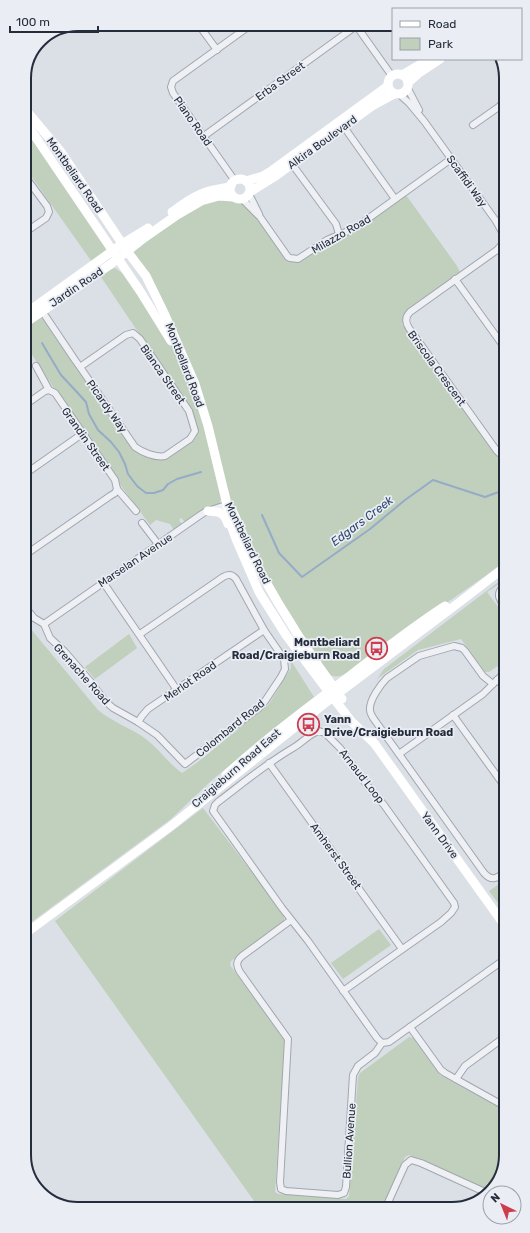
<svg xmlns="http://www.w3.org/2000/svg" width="530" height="1233" font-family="Rubik,sans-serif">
	<rect width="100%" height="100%" fill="#dbdfe6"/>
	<g fill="#c0d0bc">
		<path d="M24,126L107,250L92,262L24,166Z"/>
		<path d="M406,195L457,266L460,272L406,311L403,317L402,324L498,458L501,460L504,461V562C471,587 435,610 401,635C385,647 358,670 340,676C335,677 332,676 328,674L274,592L233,507L198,385L129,251L209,199L236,200H242L251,210L290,260L328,241Z"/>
		<path d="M115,268L122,273L150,312L173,347L186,374L197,404L205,431L221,499L219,505L185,522L181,518L179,520L182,524L174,530L170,524L156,520L150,525L119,483L55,390L25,344V325L39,317L43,319L131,447C138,454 153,461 163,460L194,440C201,432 193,418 190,409L99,274Z"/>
		<path d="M505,577V580L487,592L505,616V661L489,672H485L461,639L418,650L377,679L384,669Z"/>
		<path d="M25,622L98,710C112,722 131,728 146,739C159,749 169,764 182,773L198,762L269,704L291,668L290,659L314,697L212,780L171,819L26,926Z"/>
		<path d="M129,634L137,648L95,679L85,667Z"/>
		<path d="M203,808L276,904C280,910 287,916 283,923L231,961L230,965L285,1041L275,1192L278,1194L346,1199L349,1196L358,1077L360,1073L409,1037L414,1038L440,1075L506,1111V1155L495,1188L490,1192L409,1155L405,1157L383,1207L259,1208L55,921Z"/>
		<path d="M505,880V900L502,903H498L489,891Z"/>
		<path d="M379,929L391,945L343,979L331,963Z"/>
	</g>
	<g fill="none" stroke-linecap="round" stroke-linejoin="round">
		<g stroke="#95abc7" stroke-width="2">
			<path d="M42,343L52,360L61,375L75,390L86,402L89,414L98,430L111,442L119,452L125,464L128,474L137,486L146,493H154L163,490L168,484L177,479L201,472"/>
			<path d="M262,515L279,553L302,577L370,529L405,500L433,480L485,497L504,490"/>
		</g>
		<defs>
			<g id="street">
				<path d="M198,24L217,50"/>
				<path d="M355,24L392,76"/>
				<path d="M407,87L419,110"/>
				<path d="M399,94L409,103L424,121L496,221L502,232L503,243"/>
				<path d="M500,106L503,115"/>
				<path d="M473,125L500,106L503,101"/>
				<path d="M344,127L395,199"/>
				<path d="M204,136L356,26"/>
				<path d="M292,164L336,224L339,234"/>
				<path d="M24,175L47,206L49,212L46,218L24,233"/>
				<path d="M235,181L173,93L171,87L173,81L252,24"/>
				<path d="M249,194L259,214"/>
				<path d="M242,199L260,217L288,257L290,258L298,259L327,240L355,228L451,159"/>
				<path d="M503,243L497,250L410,312C405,317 405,322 409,328L497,451L500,454L504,456"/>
				<path d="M455,279L504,347"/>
				<path d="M40,310L42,311L75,360L80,367L135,447C142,452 155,458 165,456L190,439L195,431L189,411L140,339L133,333L126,335L80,367"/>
				<path d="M36,366L49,390L55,393L115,480L117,489L136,511"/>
				<path d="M25,405L45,391L49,390"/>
				<path d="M25,474L82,434"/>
				<path d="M142,523L158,544"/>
				<path d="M25,555L110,496L115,493L117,489"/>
				<path d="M103,582L177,690"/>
				<path d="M505,586C495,593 499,599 505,607"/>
				<path d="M25,607L34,618L44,624L50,638L65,652L91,682L105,701L113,708L138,722L157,735L185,764L260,707L265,701L281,677L285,669L284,659L264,630L236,579C232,574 228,574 223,577L140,634"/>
				<path d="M44,624L199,516L205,512L229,504"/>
				<path d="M497,680L505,687"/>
				<path d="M493,684L483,676L465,651L462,648L454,646L419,656L387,678C381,684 369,700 370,710C370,714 373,718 376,722L484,873C492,882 497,878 505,872"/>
				<path d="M453,715L505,787"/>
				<path d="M138,722L142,716L148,709L264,630"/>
				<path d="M399,754L483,694L505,672"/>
				<path d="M269,763L402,949"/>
				<path d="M499,916L505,912"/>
				<path d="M291,920L242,956C236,961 236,965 240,972L288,1039L280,1182L281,1189L286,1191L338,1195L344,1193L346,1187L353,1075L358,1066L375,1053L382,1043L389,1042L505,959"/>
				<path d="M343,991L441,922L451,913L455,907L454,903L384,805L366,784L340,748L325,733L319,731C309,734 302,743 293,748C267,763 243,783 218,802L215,805L213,811L282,908L308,941L377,1038L382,1043"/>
				<path d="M410,1027L441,1070L445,1073L506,1107"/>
				<path d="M456,1079L465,1066L506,1036"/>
				<path d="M386,1207L405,1165L411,1160L421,1163L487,1193"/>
			</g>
		</defs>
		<use href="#street" stroke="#a1a6b0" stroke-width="8"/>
		<use href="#street" stroke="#eef0f4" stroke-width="6"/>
		<g stroke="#fff" stroke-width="9">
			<circle cx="398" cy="84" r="10"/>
			<path d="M402,75L429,59"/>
			<path d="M408,83L419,73L440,59"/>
			<path d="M24,108L61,152L127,251L146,276L165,315L195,384L208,426L225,496L231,525L236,539L259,592L286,635L322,683L351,721L375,744"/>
			<path d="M24,120L140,291L171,341"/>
			<circle cx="240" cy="189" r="10"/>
			<path d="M246,181L263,176L270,172L388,86"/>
			<path d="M250,192L274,177L372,106L394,94"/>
			<path d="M172,212C183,204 195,195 209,191C216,189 223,189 231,186"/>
			<path d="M25,314L122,244L148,228"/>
			<path d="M25,323L111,264L144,238L177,215L201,201L208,199L219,196L233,197"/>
			<path d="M232,510C241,529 248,549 258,568C283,613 311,657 342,699"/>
			<path d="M208,511C220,512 224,512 228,524"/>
			<path d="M372,740L505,926"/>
			<path d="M226,775C264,740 306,709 347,678C379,653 411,628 445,606"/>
			<path d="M26,933L171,826L324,704L461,601L505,567"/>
		</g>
	</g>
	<defs>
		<symbol id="bus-ring" viewBox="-11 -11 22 22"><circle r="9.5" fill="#eaeef4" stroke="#ce3d4d" stroke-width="1.5"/><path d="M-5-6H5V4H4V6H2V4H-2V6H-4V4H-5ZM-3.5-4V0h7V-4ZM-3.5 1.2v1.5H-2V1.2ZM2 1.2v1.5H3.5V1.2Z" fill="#ce3d4d"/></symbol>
	</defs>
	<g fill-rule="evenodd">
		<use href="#bus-ring" x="364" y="636" width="25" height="25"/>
		<use href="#bus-ring" x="296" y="712" width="25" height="25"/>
	</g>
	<g text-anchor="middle" stroke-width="3.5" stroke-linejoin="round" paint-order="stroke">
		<g font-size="11" fill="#252d3c" stroke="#eaeef4">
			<text transform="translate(280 81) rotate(-36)" y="4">Erba Street</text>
			<text transform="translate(193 121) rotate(55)" y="4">Piano Road</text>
			<text transform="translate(322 142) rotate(-36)" y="4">Alkira Boulevard</text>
			<text transform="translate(75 175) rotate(55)" y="4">Montbeliard Road</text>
			<text transform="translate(467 181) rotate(54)" y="4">Scaffidi Way</text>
			<text transform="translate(341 234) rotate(-30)" y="4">Milazzo Road</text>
			<text transform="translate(76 287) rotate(-34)" y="4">Jardin Road</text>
			<text transform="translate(185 365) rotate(69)" y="4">Montbellard Road</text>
			<text transform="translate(437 368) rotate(54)" y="4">Briscola Crescent</text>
			<text transform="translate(163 374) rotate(55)" y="4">Bianca Street</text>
			<text transform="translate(107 406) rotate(55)" y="4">Picardy Way</text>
			<text transform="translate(86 439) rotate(55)" y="4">Grandin Street</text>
			<text transform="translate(248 543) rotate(64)" y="4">Montbeliard Road</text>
			<text transform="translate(135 560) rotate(-34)" y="4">Marselan Avenue</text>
			<text transform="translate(82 674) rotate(48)" y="4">Grenache Road</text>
			<text transform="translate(190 681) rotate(-35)" y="4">Merlot Road</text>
			<text transform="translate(230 728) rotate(-39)" y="4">Colombard Road</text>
			<text transform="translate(236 768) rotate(-41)" y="4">Craigieburn Road East</text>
			<text transform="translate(362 776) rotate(52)" y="4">Arnaud Loop</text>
			<text transform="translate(440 835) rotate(54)" y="4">Yann Drive</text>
			<text transform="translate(336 856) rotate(54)" y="4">Amherst Street</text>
			<text transform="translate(349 1141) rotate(-86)" y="4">Bullion Avenue</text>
		</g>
		<g font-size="11" font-weight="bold" fill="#252d3c" stroke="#eaeef4" text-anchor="end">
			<text x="360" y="646">Montbeliard<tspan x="360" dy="13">Road/Craigieburn Road</tspan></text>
			<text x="324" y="723" text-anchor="start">Yann<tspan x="324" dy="13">Drive/Craigieburn Road</tspan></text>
		</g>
		<g font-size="12" font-style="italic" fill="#30496f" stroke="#eaeef4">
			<text transform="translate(362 521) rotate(-37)" y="4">Edgars Creek</text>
		</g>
	</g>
	<path d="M0 0H530V1233H0ZM78 31H452A47 47 0 0 1 499 78V1155A47 47 0 0 1 452 1202H78A47 47 0 0 1 31 1155V78A47 47 0 0 1 78 31Z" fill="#eaeef4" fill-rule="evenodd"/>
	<path fill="none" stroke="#252d3c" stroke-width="2" d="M78 31H452A47 47 0 0 1 499 78V1155A47 47 0 0 1 452 1202H78A47 47 0 0 1 31 1155V78A47 47 0 0 1 78 31Z"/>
	<rect x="392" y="8" width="130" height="52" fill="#eaeef4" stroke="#9ba1aa"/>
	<rect x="400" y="21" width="20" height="6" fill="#ffffff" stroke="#9ba1aa"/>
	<text x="428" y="28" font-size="12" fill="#252d3c">Road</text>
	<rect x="400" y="38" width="20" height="12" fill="#c0d0bc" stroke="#9ba1aa"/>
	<text x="428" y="48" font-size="12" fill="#252d3c">Park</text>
	<g transform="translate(502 1205) rotate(317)"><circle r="19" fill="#eaeef4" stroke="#9ba1aa"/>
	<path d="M0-3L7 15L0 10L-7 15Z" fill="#ce3d4d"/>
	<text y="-6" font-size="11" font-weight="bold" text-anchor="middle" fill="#252d3c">N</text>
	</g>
	<path d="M10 26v6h88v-6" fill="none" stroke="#252d3c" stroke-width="2"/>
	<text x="16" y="26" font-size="12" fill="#252d3c" stroke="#eaeef4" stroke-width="3" paint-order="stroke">100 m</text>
</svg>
